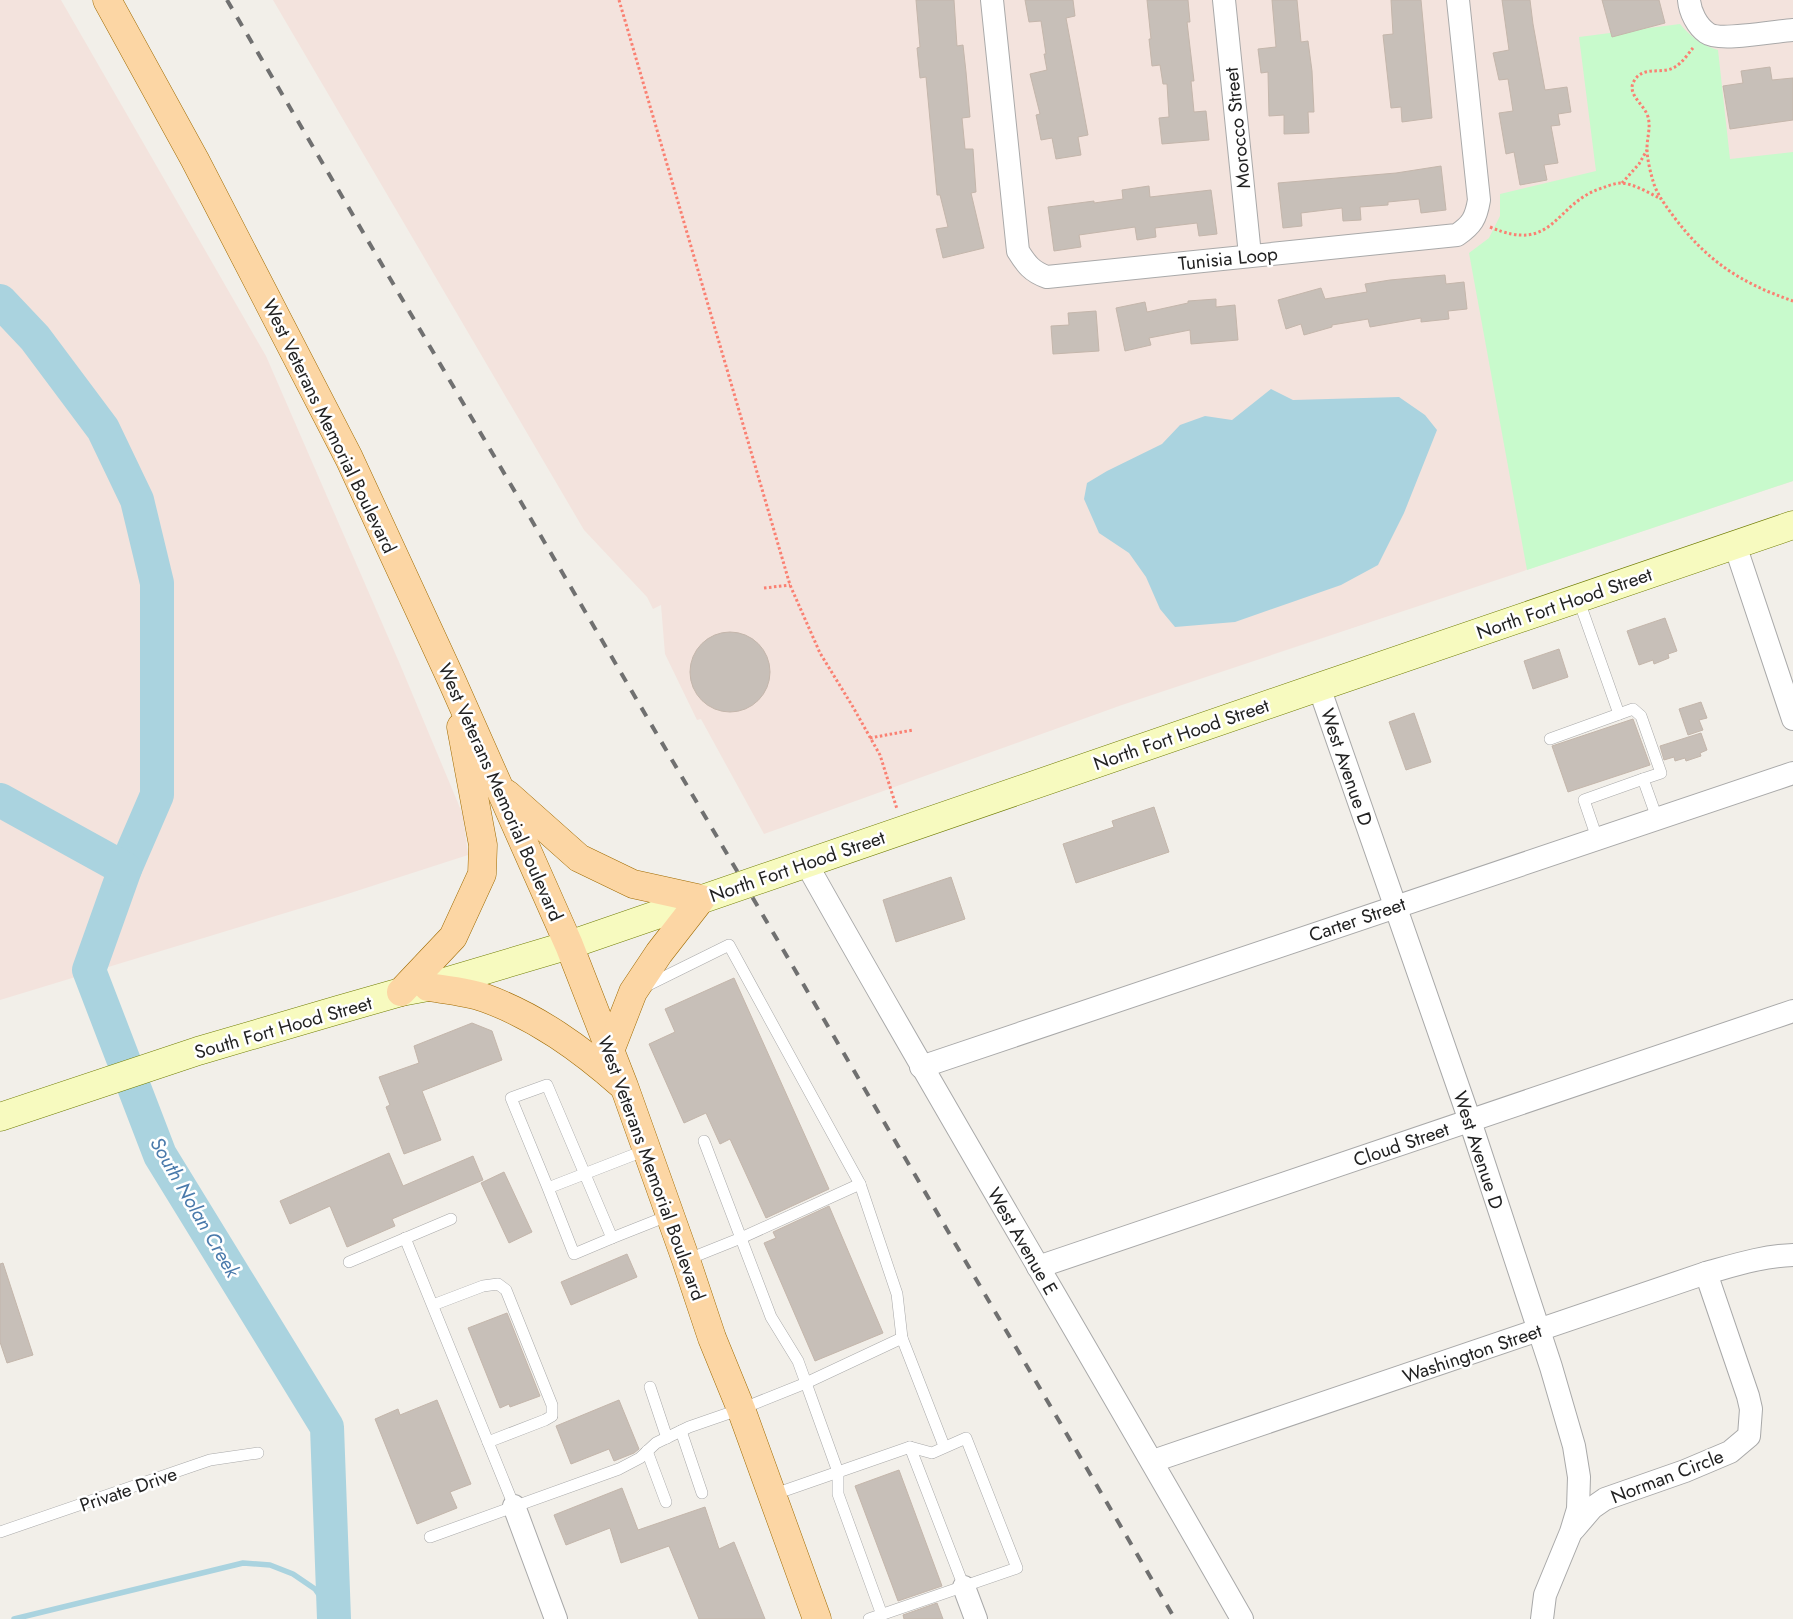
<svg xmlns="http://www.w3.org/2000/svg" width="1793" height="1619" font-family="Jost,sans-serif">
	<rect width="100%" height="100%" fill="#f2efe9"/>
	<g fill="#f3e3dd">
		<path d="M0,0H61L266,356L399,662L463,815L468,855L338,897L0,1000Z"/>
		<path d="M273,0H1793V481L1119,706L764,834L701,719L697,720L665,654L661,605L653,609L647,597L584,530Z"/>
	</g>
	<path fill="#c8facc" d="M1680,24C1691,37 1701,45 1718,50L1730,159L1793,152V481L1527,570L1469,253L1489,238L1500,216V194L1596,171L1579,37Z"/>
	<path fill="#aad3df" d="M1271,389L1293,400L1399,397L1425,415L1437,430L1404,513L1378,565L1341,585L1235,622L1175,627L1160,609L1146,577L1129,553L1099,533L1084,499L1087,483L1107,471L1162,444L1180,425L1205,416L1232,420Z"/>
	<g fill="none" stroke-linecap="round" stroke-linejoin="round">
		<path stroke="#aad3df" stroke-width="5.5" d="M14,1619L243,1563L270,1565L293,1574L315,1589L334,1616"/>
		<g stroke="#aad3df" stroke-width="34">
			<path d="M0,301L35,338L103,429L137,500L157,583V795L125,869L89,970L160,1155L327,1427L334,1619"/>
			<path d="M0,800L125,869"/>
		</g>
	</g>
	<g fill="#c7bfb8" stroke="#c4b6ab">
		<path d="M916,0H954L957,46L963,45L966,72L970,117L962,118L965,149H973L976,192L971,193L984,248L943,258L936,229L948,227L940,195H937L926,77L920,78L917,48L920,47Z"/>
		<path d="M1025,0H1073L1075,16L1066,18L1088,135L1078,137L1081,155L1056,159L1052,138L1041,140L1036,115L1040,114L1030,74L1047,70L1044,54H1046L1041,21L1029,22Z"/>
		<path d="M1147,0H1188L1190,22H1187L1194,81H1191L1194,112L1206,111L1209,140L1162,144L1159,118L1169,117L1167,84H1163L1160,65L1152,66L1149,39H1151Z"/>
		<path d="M1272,0H1297L1301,42L1308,41L1312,71L1314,112H1308L1309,133L1284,134V115L1269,116L1268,72L1261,73L1258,49L1276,47Z"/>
		<path d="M1391,0H1421L1432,118L1402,122L1401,107L1391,108L1383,35L1393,34Z"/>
		<path d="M1502,0H1530L1533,24L1545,90L1567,87L1571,112L1558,114L1560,125L1551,126L1558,163L1544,165L1547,180L1520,185L1514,152L1506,154L1499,113L1513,111L1508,79L1499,80L1493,53L1509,50Z"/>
		<path d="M1602,0H1659L1665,23L1612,37Z"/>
		<path d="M1770,67L1772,80L1793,78V120L1730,129L1723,86L1743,83L1741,71Z"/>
		<path d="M1441,166L1446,210L1421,213L1419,199L1388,202V205L1360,207L1361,220L1343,221L1342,208L1301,213L1302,226L1283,228L1278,183L1396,173Z"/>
		<path d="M1149,186L1150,197L1211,190L1217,234L1199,236L1197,223L1155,228L1156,237L1137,240L1135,227L1079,235L1081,247L1054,251L1048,207L1094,201V203L1123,199L1122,190Z"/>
		<path d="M1445,275L1446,284L1464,282L1467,309L1448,311L1449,319L1421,322V318L1370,327L1368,319L1332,325V327L1304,335L1301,324L1286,329L1278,300L1321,288L1325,299L1367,292L1365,284L1390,280Z"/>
		<path d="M1216,299V307L1235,305L1238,340L1191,344L1190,330L1149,338L1151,345L1125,351L1116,308L1145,302L1147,312L1188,303V301Z"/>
		<path d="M1096,311L1099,351L1053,354L1051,326L1069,325L1068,313Z"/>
		<path d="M1665,618L1677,651L1668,654L1669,658L1654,664L1653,660L1639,665L1627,631Z"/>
		<circle cx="730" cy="672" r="40"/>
		<path d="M1559,649L1568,677L1533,689L1524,661Z"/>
		<path d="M1701,702L1707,718L1699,720L1703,730L1688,735L1679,709Z"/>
		<path d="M1414,713L1431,762L1406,770L1389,722Z"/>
		<path d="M1633,719L1650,765L1568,792L1552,746Z"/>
		<path d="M1701,733L1707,750L1700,753L1701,756L1686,761L1685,758L1675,761L1674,757L1664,760L1660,746Z"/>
		<path d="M1154,807L1169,852L1076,883L1063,844L1114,827L1112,821Z"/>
		<path d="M951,877L965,919L896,942L883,900Z"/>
		<path d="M734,978L829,1189L766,1218L730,1139L720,1144L706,1113L684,1123L649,1044L675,1032L665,1009Z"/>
		<path d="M472,1023L492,1031L502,1060L422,1091L441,1140L404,1154L386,1107L390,1105L379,1077L419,1063L414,1046Z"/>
		<path d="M389,1153L403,1186L473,1156L483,1180L392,1219L395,1226L347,1247L330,1206L290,1224L280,1201Z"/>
		<path d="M504,1172L532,1232L509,1243L481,1183Z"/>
		<path d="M829,1206L883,1333L815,1361L764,1243L776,1238L773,1232Z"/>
		<path d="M627,1254L637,1277L571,1305L561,1282Z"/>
		<path d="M3,1263L33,1355L7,1363L0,1342V1264Z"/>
		<path d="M507,1313L540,1396L510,1407L509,1404L500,1408L468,1328Z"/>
		<path d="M437,1400L471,1484L450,1492L457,1508L417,1524L375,1419L398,1409L400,1415Z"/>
		<path d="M619,1400L639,1449L634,1453L614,1461L609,1449L571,1464L556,1426Z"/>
		<path d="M899,1470L942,1586L898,1601L855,1486Z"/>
		<path d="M622,1488L638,1530L705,1507L719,1549L734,1542L765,1619H699L669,1546L621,1563L610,1528L566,1545L554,1515Z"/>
		<path d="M937,1603L943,1619H904L903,1615Z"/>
	</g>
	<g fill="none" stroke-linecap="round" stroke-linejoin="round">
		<defs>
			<g id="service">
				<path d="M1578,598L1619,714"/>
				<path d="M1550,739L1633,709L1641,716L1661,773L1643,779"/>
				<path d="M1597,838L1584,800L1643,779L1657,818"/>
				<path d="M644,987L729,945L860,1184L741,1238L686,1260"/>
				<path d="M860,1184L897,1294L902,1338L944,1446"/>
				<path d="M548,1188L511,1098L547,1085L612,1238L574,1254L548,1188L646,1150"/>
				<path d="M405,1238L514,1506"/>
				<path d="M612,1238L670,1215"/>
				<path d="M349,1262L451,1219"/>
				<path d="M433,1305L483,1286L498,1284L506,1290L552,1405V1416L545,1420L488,1442"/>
				<path d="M650,1387L667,1438"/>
				<path d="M681,1431L702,1493"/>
				<path d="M910,1447L964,1587"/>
				<path d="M647,1451L666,1502"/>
				<path d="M772,1495L910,1447L932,1453L966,1438L1017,1568L869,1619"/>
				<path d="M0,1532L210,1460L258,1453"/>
				<path d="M430,1537L619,1469L640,1458L656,1443L689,1427L741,1409L806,1383L798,1361L771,1317L704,1141"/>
				<path d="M882,1615L838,1494V1472L806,1383L902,1338"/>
			</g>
			<g id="minor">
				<path d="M992,0L1018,251C1026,264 1032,272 1047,277L1457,235C1472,225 1476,218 1479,200L1458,0"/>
				<path d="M1224,0L1250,255"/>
				<path d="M1689,0C1690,12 1697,26 1707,33C1719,42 1776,31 1793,30"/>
				<path d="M1735,545L1793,719"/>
				<path d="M1319,687L1470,1121L1551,1367L1574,1446L1579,1477L1578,1509L1571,1532L1545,1595L1542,1619"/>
				<path d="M806,863C948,1116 1098,1366 1242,1619"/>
				<path d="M921,1067L1793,773"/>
				<path d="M1038,1267L1793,1011"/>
				<path d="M1153,1461L1706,1273C1735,1265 1763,1256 1793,1255"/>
				<path d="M514,1506L556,1619"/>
				<path d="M1574,1529L1592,1508L1605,1499L1685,1471L1730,1452L1749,1436L1751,1409L1748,1396L1706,1273"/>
				<path d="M964,1587L976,1619"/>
			</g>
			<path id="secondary" d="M0,1117L198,1051L338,1010L401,992L428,987L569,945L1319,687L1793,525"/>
			<g id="primary">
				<path d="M107,0L195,160L349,458L452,681L569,945L624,1086L686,1260L712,1338L741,1409L817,1619"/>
				<path d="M507,794L579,858L633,884L701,899L659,953L633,992L610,1051"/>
				<path d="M428,987C447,990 468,992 485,998C537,1017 581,1049 622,1085"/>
				<path d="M401,992L453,937L482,874L483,845L461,727"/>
			</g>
		</defs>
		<use href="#service" stroke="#a9a9a9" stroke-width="12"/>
		<use href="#minor" stroke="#a9a9a9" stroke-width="24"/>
		<use href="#secondary" stroke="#707d05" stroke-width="29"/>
		<use href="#primary" stroke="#a06b00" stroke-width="29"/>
		<g stroke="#fa8072" stroke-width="3" stroke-dasharray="2.5 2.5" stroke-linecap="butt">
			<path d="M619,0L790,585L820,653L853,707L880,755L897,809"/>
			<path d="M1693,48C1688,54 1682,63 1675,67C1662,75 1643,65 1634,81C1626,94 1645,105 1648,117C1651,127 1647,138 1647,148C1647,158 1650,171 1653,181C1657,195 1666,206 1674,217C1708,262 1741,283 1793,301"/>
			<path d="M1622,183L1639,164L1647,150"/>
			<path d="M1490,227C1555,255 1554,203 1602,188C1608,186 1615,183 1621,183C1635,184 1649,193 1661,199"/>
			<path d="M764,588L790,585"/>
			<path d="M870,738L913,730"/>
		</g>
		<use href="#service" stroke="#fff" stroke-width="11"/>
		<use href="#minor" stroke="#fff" stroke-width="22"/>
		<use href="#secondary" stroke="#f7fabf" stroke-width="28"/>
		<use href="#primary" stroke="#fcd6a4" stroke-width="28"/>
		<path stroke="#707070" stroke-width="4" stroke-dasharray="10 10" stroke-linecap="butt" d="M227,0L1175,1619"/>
	</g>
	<g text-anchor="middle" stroke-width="5" stroke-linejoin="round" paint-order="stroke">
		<g font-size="19" fill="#222" stroke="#fff">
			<text transform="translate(1237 128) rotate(-96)" y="7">Morocco Street</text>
			<text transform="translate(1228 258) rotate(-6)" y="7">Tunisia Loop</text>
			<text transform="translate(330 426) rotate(64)" y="7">West Veterans Memorial Boulevard</text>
			<text transform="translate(1564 603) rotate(-19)" y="7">North Fort Hood Street</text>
			<text transform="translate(1181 734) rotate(-19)" y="7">North Fort Hood Street</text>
			<text transform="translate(1347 767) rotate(71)" y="7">West Avenue D</text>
			<text transform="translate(501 792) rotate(66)" y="7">West Veterans Memorial Boulevard</text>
			<text transform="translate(797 866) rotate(-19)" y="7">North Fort Hood Street</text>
			<text transform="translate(1357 919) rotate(-19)" y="7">Carter Street</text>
			<text transform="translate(283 1027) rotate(-16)" y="7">South Fort Hood Street</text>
			<text transform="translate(1401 1144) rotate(-19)" y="7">Cloud Street</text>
			<text transform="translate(1479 1150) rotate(72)" y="7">West Avenue D</text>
			<text transform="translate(652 1168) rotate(70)" y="7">West Veterans Memorial Boulevard</text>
			<text transform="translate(1023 1241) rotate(60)" y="7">West Avenue E</text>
			<text transform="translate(1472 1353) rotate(-19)" y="7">Washington Street</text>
			<text transform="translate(1667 1476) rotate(-21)" y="7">Norman Circle</text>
			<text transform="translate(128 1489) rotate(-19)" y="7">Private Drive</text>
		</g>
		<g font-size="20" font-style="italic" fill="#4a7aab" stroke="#fff">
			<text transform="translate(195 1207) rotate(60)" y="7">South Nolan Creek</text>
		</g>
	</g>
</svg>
